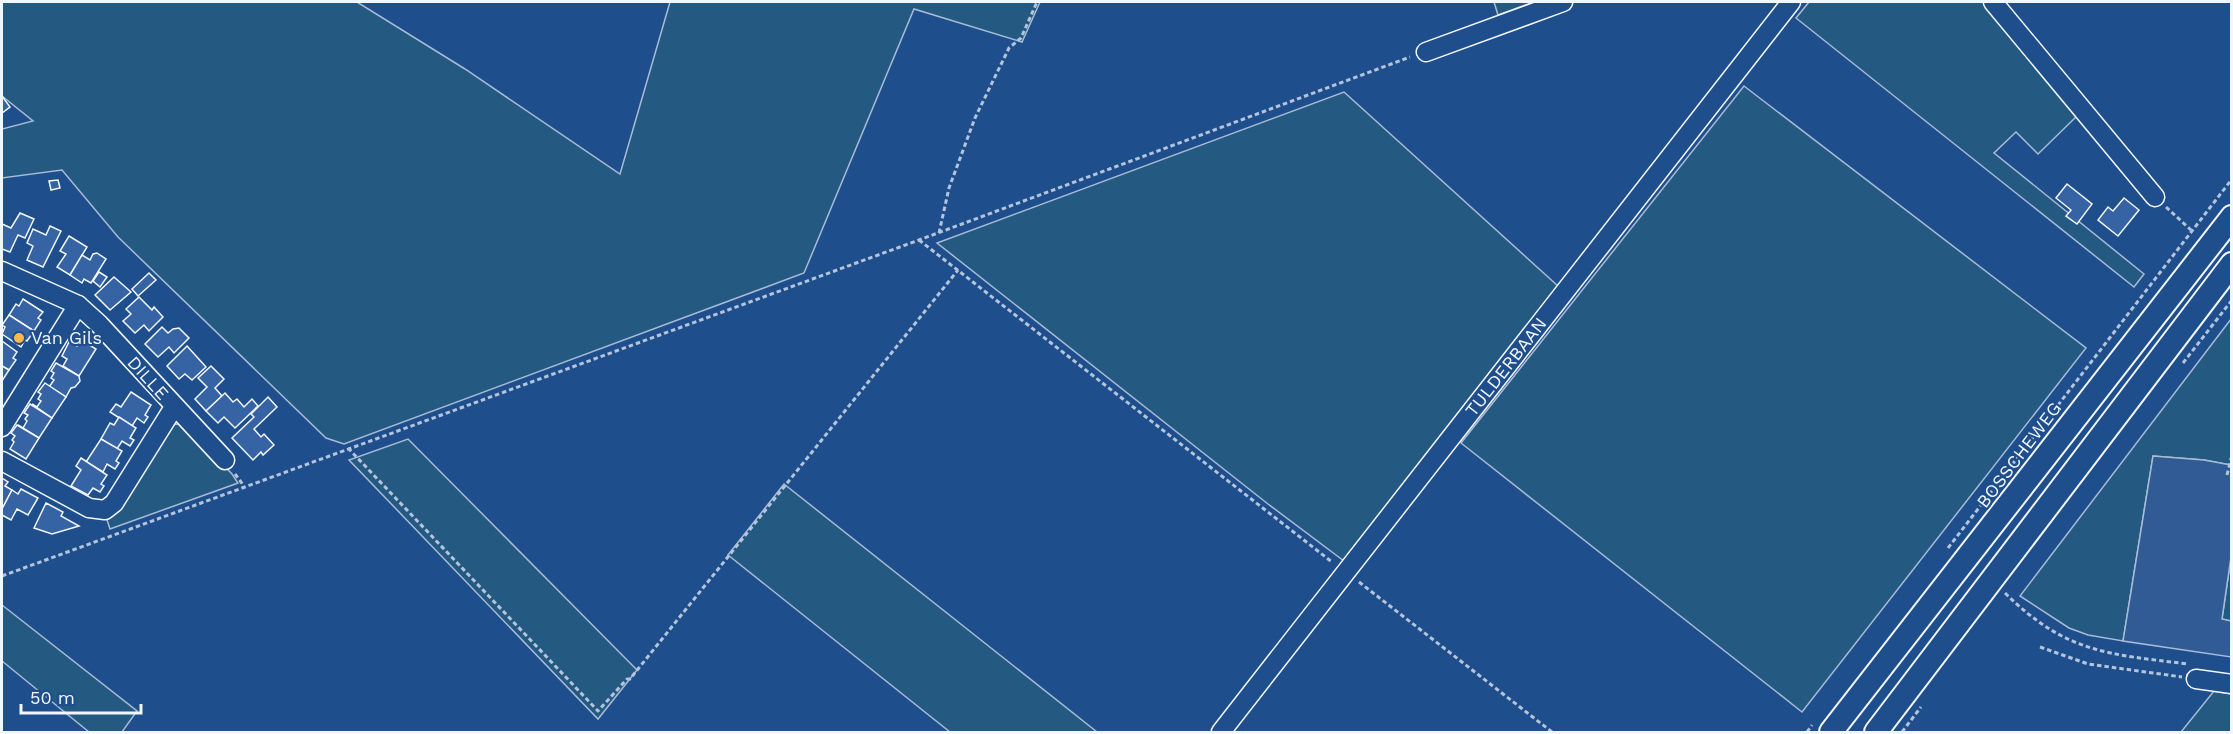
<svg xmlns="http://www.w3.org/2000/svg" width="2233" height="734" font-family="'Work Sans',sans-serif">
	<rect width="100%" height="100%" fill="#1f4e8c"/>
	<g fill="#245a82" stroke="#a8bbd7" stroke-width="1.5">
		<path d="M2,2H357L465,69L620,174L670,2H1040L1022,42L914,9L804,273L344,444L326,438L118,237L62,170L2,178V129L33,121L2,96Z"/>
		<path d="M1494,2H1534L1498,15Z"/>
		<path d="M1809,2H1986L2077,116L2038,154L2016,132L1994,153L2144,274L2134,287L1796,18Z"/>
		<path d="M1744,86L2086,348L1802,712L1461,443Z"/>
		<path d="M1344,92L1558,286L1344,561L1268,504L937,243Z"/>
		<path d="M2231,319V465L2204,460L2153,456L2123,641L2088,635L2069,628L2020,596Z"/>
		<path d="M175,424L184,425L232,474L238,483L110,529L106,517L171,427Z"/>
		<path d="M408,439L637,670L598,719L349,460Z"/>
		<path d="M784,484L1097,732H950L728,555Z"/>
		<path d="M2231,557V621L2222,619Z"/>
		<path d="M2,605L137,711L122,732H89L2,661Z"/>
		<path d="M2214,691L2231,694V732H2181Z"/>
	</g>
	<path fill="#305b95" stroke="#a8bbd7" stroke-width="1.5" d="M2153,456L2204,460L2231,465V557L2222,619L2231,621V657L2123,641Z"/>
	<g fill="#3563a3" stroke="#f2f6ff" stroke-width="1.5">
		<path d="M2,96L10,107L2,113Z"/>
		<path d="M58,180L60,188L51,190L49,181Z"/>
		<path d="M2067,184L2092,204L2077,224L2066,216L2071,210L2056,198Z"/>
		<path d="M2124,198L2139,210L2118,236L2098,220L2108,207L2113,211Z"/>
		<path d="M20,213L34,219L25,238L18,235L10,252L2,249V224L11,228Z"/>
		<path d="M50,226L61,231L43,267L27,260L33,246L27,243L33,229L46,235Z"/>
		<path d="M69,236L87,247L70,275L57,267L66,254L60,251Z"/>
		<path d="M97,253L106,259L91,283L84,279L82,283L70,275L82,255L90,260L93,254Z"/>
		<path d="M99,272L107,277L100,287L93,281Z"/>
		<path d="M149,273L156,280L138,296L132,289Z"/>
		<path d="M114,277L131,292L110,310L95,295Z"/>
		<path d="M139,297L152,310L154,307L163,317L149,331L144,325L135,333L123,321L131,314L126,309Z"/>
		<path d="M23,299L43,312L38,318L41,320L34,331L9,315L16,304L19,306Z"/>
		<path d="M9,315L34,331L27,341L25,340L21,347L2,334L5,327L2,325Z"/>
		<path d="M162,327L168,333L173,329L179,328L189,338L174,353L169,347L158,357L145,344Z"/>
		<path d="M81,340L96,349L79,376L63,366L67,359L62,356L69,342L77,346Z"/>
		<path d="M2,341L17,352L13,358L16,360L9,370L2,366Z"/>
		<path d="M187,346L206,367L192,380L185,374L179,379L167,366Z"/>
		<path d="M56,363L79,376L80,381L75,387L71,388L66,397L49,387L54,380L51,378L54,373L51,371Z"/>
		<path d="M2,366L9,370L2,381Z"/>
		<path d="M211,366L224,379L215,388L222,396L206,411L195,399L207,387L198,378Z"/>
		<path d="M45,383L66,397L52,418L32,404L37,407L41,401L38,399L41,394L38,392Z"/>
		<path d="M131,392L151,405L145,415L148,417L144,423L137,418L132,426L110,412L116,404L121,407Z"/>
		<path d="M225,393L233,402L237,399L244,407L252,399L258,406L235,428L224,417L218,423L206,411Z"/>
		<path d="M268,397L277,407L254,429L261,437L264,434L274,445L263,455L261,452L253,460L232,438L254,417L251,414Z"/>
		<path d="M30,404L52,418L39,438L18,425L23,428L27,421L25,419L28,415L24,413Z"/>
		<path d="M119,417L136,428L130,438L134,440L130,446L122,441L117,449L101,439L110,423L114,425Z"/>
		<path d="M17,425L39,438L26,459L10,449L14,442L12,440L15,436L11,433Z"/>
		<path d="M101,439L122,451L116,461L119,463L115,469L107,464L103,472L86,462Z"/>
		<path d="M81,458L107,475L101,484L104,486L100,492L93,488L88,495L71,486L81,470L76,466Z"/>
		<path d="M2,478L8,482L5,486L12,490L2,509Z"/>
		<path d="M21,489L38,498L28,515L17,509L11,520L2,515V509L12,490L18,494Z"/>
		<path d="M46,503L63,512L61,516L79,526L52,534L34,528Z"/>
	</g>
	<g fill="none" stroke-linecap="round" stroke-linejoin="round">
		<defs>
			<g id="minor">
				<path d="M1993,2L2155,197"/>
				<path d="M1426,52L1563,2"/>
				<path d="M2,271L78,305L99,324L225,460"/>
				<path d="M2,427L78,305"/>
				<path d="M2,461L89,508L105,510L114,503L174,407"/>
				<path d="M2196,679L2232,684"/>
				<path d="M1221,732L1791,2"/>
			</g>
			<g id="major">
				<path d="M1831,732L2232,217"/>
				<path d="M1876,732L2232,264"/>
			</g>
		</defs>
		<use href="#minor" stroke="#f2f6ff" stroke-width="21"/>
		<use href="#major" stroke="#f2f6ff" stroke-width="26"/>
		<g stroke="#b3c4dc" stroke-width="3" stroke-dasharray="4.5 3" stroke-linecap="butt">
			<path d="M2166,207L2191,230"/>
			<path d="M939,233L949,188L975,118L1009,48L1021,38L1037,2"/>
			<path d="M919,240L1332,562"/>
			<path d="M2183,363L2232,300"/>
			<path d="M348,448L598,711L627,679H630L958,270"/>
			<path d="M235,474L244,486"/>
			<path d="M2227,475L2232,455"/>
			<path d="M1948,548L2232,179"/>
			<path d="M2,576L919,240L1410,57"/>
			<path d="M1359,582L1552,732"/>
			<path d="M2005,593C2066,653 2107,654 2188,664"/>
			<path d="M2040,647L2088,664L2182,677"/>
			<path d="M1807,732L1812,725"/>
			<path d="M1902,732L1921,707"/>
		</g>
		<use href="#minor" stroke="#1f4e8c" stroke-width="18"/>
		<use href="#major" stroke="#1f4e8c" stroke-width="22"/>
	</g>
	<circle fill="#ffb74d" stroke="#1f4e8c" stroke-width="2" cx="19" cy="338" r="6"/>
	<g text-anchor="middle" stroke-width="4.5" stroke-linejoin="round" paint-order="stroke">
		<g font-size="18" fill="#f2f6ff" stroke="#1f4e8c" text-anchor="start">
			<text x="31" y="344">Van Gils</text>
		</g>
		<g font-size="18" fill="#f2f6ff" stroke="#1f4e8c">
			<text transform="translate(1506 367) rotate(-52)" y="6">TULDERBAAN</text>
			<text transform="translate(148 378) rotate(48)" y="6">DILLE</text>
			<text transform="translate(2019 455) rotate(-53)" y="6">BOSSCHEWEG</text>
		</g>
	</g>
	<rect width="2233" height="734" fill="none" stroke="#f2f6ff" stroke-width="6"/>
	<path d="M21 704v9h120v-9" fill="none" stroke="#f2f6ff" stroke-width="3"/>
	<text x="30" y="704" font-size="18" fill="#f2f6ff" stroke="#1f4e8c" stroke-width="4.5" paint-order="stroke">50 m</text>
</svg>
